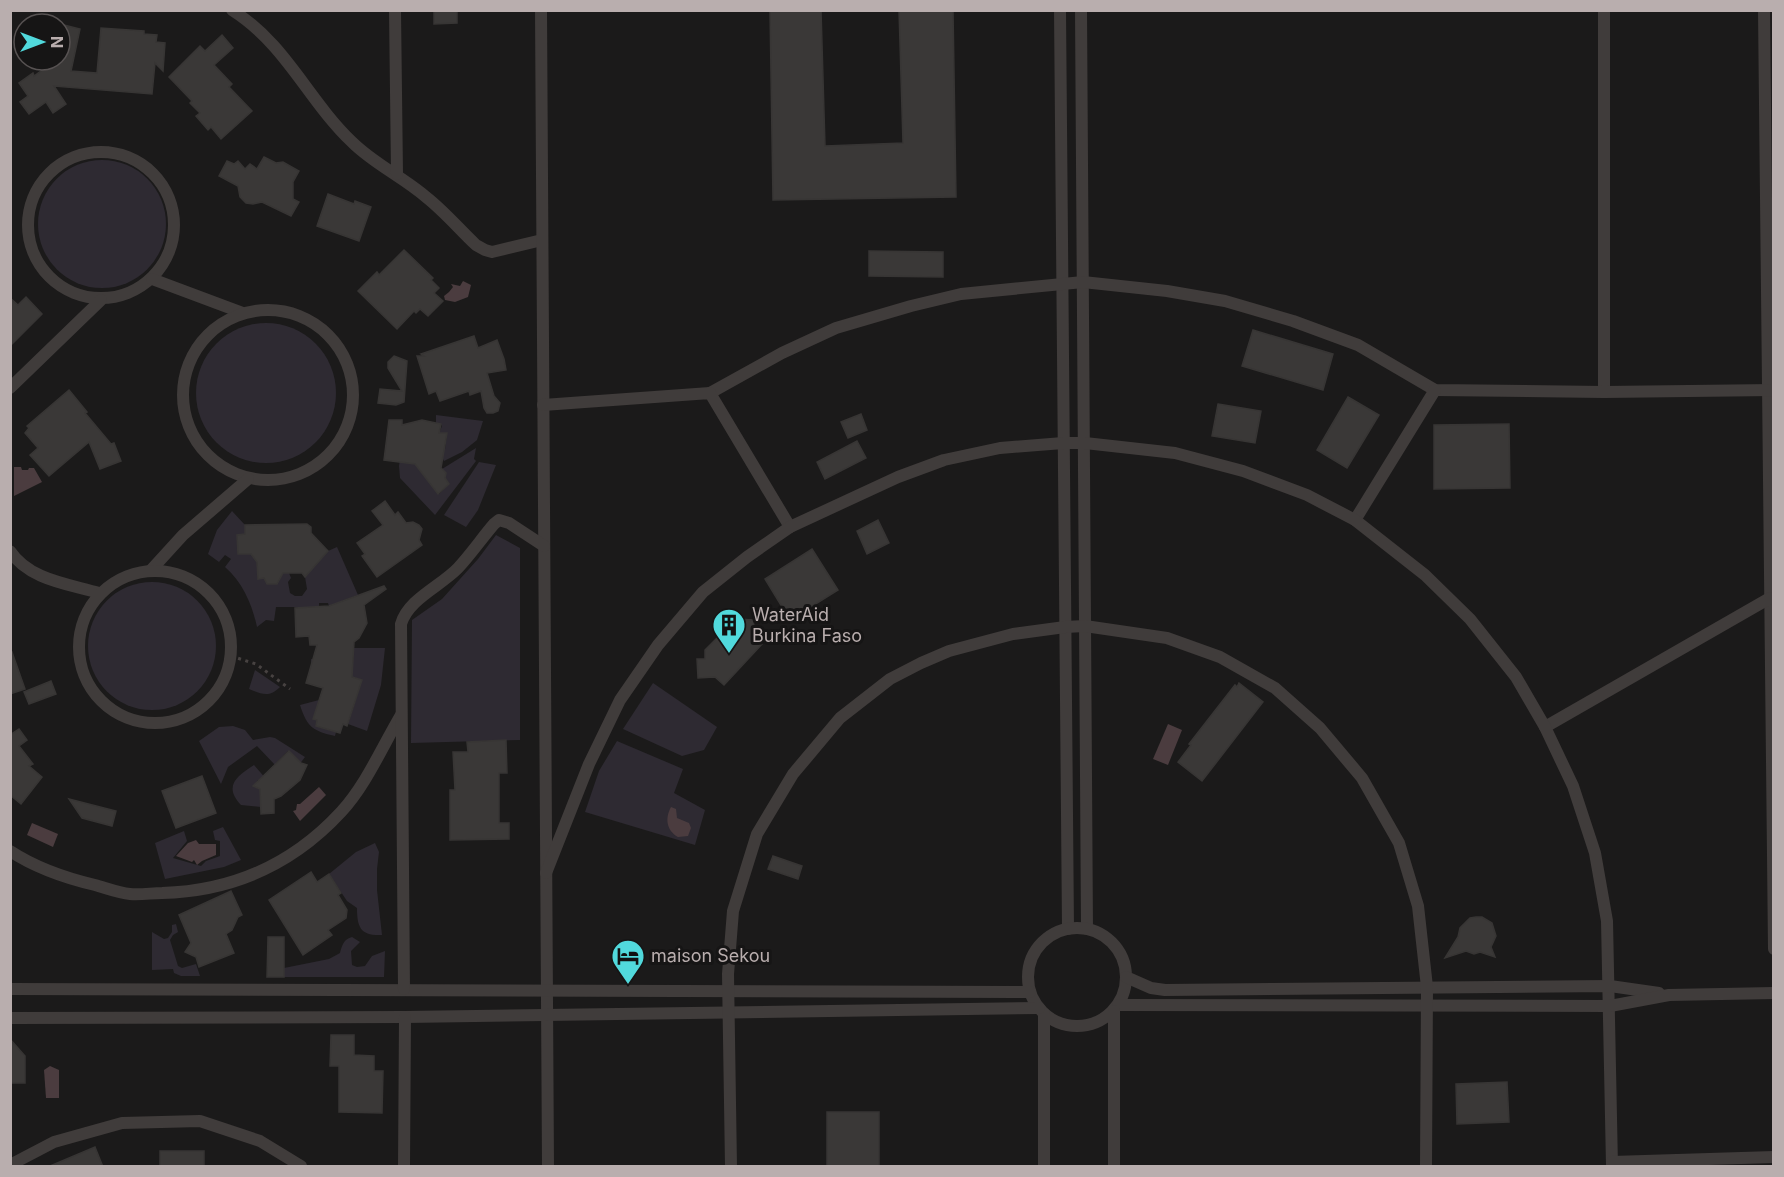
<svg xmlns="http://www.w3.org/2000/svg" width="1784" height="1177" font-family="Inter,sans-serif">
	<rect width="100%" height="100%" fill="#1b1a1a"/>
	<g fill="#2e2a32">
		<circle cx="102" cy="224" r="64"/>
		<circle cx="266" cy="393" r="70"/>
		<path d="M436,415L483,421L477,440L462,452L444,461L441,455L445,449L447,434L439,433L442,426L441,424L436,425Z"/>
		<path d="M476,448L474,459L476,461L435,515L400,478L399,466L401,453L416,464L439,494L449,484L444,476L446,473L442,469Z"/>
		<path d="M479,462L496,465L478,510L466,527L444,515Z"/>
		<path d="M232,511L245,525V534L237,535L238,554H253V556L257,559L258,578H264L268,584H277L283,573H289L291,578L288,582L290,593L295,596H302L307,589L305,577L328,551L337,547L358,595L329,606L328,603H319V607H276L274,621L266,620L257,627C252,604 243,583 225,567L231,559L225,555L219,562L208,554L217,530Z"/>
		<path d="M496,535L520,548V740L411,743L412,620L442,599L478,559Z"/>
		<circle cx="152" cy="646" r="64"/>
		<path d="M354,648H385L381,685L367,731L348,724L362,680L311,665V659L353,661Z"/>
		<path d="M255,670L280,687C269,698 262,694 249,689Z"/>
		<path d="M653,683L717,727L704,750L682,756L623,729Z"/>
		<path d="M319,700L314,719L317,720L316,726L336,732L335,736C313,731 307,727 300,705Z"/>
		<path d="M233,726L245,730L253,740L270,737L275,738L305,757L299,765L298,760L288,751L276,763V766L257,746L228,767L221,784L199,741L219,727Z"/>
		<path d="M617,741L683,769L674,793L705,810L695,845L585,812L599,771Z"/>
		<path d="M254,765L267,780H258L256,783L257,788L262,789L261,807L241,805C223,786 237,776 254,765Z"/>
		<path d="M223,827L241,860L224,867L165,879L155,843L184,831L187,841L173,858L201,866L206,861L220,856V841L215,840L213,831Z"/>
		<path d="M375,843L379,852L377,869V890L382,935C361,936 357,928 357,908L347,901L329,874L356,852Z"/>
		<path d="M176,924L178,932L173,935L170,940L178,966L182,968L196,964L200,976H181L174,973L173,969L152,970V932L164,939L168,938L172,932V925Z"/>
		<path d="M352,937L360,942L351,951L352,965L357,967L365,966L372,956L385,951L384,977H284V968L329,959L340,953C342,945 344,939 352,937Z"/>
	</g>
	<g fill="#4b3c3f">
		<path d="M463,281L471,285L468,297L455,302L445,300L444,296L449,292L453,287L451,284L460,286Z"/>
		<path d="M14,467H21L22,470H28L29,468H34L42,482L14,496Z"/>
		<path d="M1168,724L1182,730L1168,765L1153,759Z"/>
		<path d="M319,787L326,795L300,821L293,811L296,810L297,804H300Z"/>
		<path d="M671,807L676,809L677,818L689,823L691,828L688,836L678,837C666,830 665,818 671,807Z"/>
		<path d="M32,823L58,834L53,847L27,835Z"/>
		<path d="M196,840L199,844H216V855L202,861L197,865L194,860L192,862L176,856L188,843Z"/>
		<path d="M50,1066L59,1070V1098H46L44,1070Z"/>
	</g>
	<g fill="#3a3837" stroke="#373534" stroke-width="1.5">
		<path d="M434,10H457V23L434,24Z"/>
		<path d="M770,10H821L825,146L903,143L899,10H953L956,197L773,200Z"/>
		<path d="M60,24L80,29L71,71L97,73L101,28L144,31V34L157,35L156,42L165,43L163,71L155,63L152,94L54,86L66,104L53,113L46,102L29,114L20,102L28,96L19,83L33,73L34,76L56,60H60Z"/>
		<path d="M222,35L233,48L214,65L232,84L229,87L252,111L221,139L211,127L208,130L196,116L200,113L190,103L192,101L169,77L200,46L205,51Z"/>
		<path d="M264,157L276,163L283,162L299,171L293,182V199L299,202L291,216L262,202L253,204L246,203L240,197L238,186L219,176L227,161L234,164L238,161L245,169L250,164L257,169Z"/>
		<path d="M328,194L354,204L355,201L371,207L359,241L317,226Z"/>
		<path d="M404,250L433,278L431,280L439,288L434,293L443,301L428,316L420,309L416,313L414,311L397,329L358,291L377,272L379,275Z"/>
		<path d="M869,251L943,252V277L869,276Z"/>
		<path d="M26,297L42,314L10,346V298L18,305Z"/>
		<path d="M1253,330L1333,354L1323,390L1242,366Z"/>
		<path d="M474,336L478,348L497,340L504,359L506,370L487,373L494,396L500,403L498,411L493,413H487L484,408L481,391L470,395L469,391L440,401L436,391L429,394L417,356H424L421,354Z"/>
		<path d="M394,356L407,361L404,402L396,405L378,403L380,389L402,391L388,368V362Z"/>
		<path d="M69,390L87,412L85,413L111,444L114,443L121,461L100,469L89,442L49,476L30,455L38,448L25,433L29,428L27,426Z"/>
		<path d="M1348,397L1379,415L1347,468L1317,450Z"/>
		<path d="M1218,404L1261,411L1255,443L1212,436Z"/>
		<path d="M861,414L867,430L848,438L841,422Z"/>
		<path d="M389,420H402V425L422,420L441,424L439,433H447L441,468L446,473L445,478L449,484L438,494L415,464L384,460Z"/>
		<path d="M1509,424L1510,488L1434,489V425Z"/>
		<path d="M857,441L866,458L825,479L817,462Z"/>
		<path d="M385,501L395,515L398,512L406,523L413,522L419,525L422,529L419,540L422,545L377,577L362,556L365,554L357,543L383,525L372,511Z"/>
		<path d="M878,520L889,543L867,554L857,531Z"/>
		<path d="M307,524L311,527V533L328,551L305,577L302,573H283L277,584H267L264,578L258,579L257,562L251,554H238L237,535L245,534V525Z"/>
		<path d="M812,549L838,590L790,620L765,579Z"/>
		<path d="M384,586L386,589L364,605L367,623L359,638L354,642L352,677L362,680L347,726L343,724L340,733L316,726L317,720L313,719L323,688L306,683L317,645H310L309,636L296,637L295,608L329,606Z"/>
		<path d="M736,619L754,620L753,636L762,644L724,685L715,677L698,678L697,659H705V650L726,629L735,630Z"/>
		<path d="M12,652L25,689L10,694V653Z"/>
		<path d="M51,681L56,694L29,704L24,692Z"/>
		<path d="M1239,683L1263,702L1202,781L1178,762L1191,745L1189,744L1235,685L1237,687Z"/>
		<path d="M19,729L27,740L19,746L33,764L29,766L42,777L21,804L10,795V735Z"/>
		<path d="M506,740L507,773H499V823H509V839L450,840V790H455L453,752H468L467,742Z"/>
		<path d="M289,751L301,763L307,765L300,780L281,796L274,799V813L261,814L260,789L253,786Z"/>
		<path d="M202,776L216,813L176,828L162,791Z"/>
		<path d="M69,799L116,811L112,826L82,818Z"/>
		<path d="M773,856L802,866L798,879L768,869Z"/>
		<path d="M311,872L317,882L329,874L341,893L338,895L347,910L346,918L328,930L332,935L303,955L269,900Z"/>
		<path d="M231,891L242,915L238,917L232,930L226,934L234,953L199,967L196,957L185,952L191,943L179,915Z"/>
		<path d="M1476,917H1482L1492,923L1496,936L1491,947L1495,957L1480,952L1474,954L1466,951L1445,958L1458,937L1460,928L1470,918Z"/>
		<path d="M268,937H284V977H267Z"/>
		<path d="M331,1035H354V1055L374,1056V1071H383L382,1113L339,1112V1066H330Z"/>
		<path d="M10,1039L25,1056V1083H10Z"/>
		<path d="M1507,1082L1509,1122L1457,1124L1456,1084Z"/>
		<rect x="827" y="1112" width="52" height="55"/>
		<path d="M95,1147L103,1167H50V1166Z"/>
		<rect x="160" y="1151" width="44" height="16"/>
	</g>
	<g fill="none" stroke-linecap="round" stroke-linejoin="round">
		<path stroke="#474241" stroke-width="3" stroke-dasharray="3 4.5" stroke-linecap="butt" d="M231,656L256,664L290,689"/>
		<g stroke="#403c3b" stroke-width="12">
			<path d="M232,10C287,45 307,99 352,142C374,164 403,177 426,197C444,211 459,229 476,245L485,250L492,252L542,240"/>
			<path d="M395,10L397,174"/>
			<path d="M541,10L548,1166"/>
			<path d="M1060,10L1068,929"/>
			<path d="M1081,10L1087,929"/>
			<path d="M1604,10V392"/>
			<path d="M1764,10L1774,949"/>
			<circle cx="101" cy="225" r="73"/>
			<path d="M152,279L243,313"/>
			<circle cx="268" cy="395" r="85"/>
			<path d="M10,388L101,300"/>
			<path d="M710,393L782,353L836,328L911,306L961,294L1083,282L1167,291L1225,301L1293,321L1358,345L1435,390L1604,392L1774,390"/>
			<path d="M543,405L710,393L790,527"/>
			<path d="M1355,520L1435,390"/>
			<path d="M10,551C29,580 69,584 99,593"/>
			<path d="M152,569L183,535L248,479"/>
			<circle cx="155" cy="647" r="76"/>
			<path d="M1545,727L1770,598"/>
			<path d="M10,851C36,868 65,878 95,885C106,888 119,893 130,894C141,895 152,893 162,893C232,891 293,864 341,812C366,785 382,747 401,715"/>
			<path d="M546,873L589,764L620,700L658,645L703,592L747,557L790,527L898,477L944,460L1000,448L1063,443H1085L1175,453L1243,471L1307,495L1355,520L1425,575L1470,619L1516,677L1545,727L1573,786L1595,853L1607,921L1612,1166"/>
			<circle cx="1077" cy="977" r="49"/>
			<path d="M1126,977L1151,988L1165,990L1610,986L1659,993"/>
			<path d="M10,989L1030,992"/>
			<path d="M404,989L401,624C408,599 441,586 458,568C471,554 482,538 494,524L499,520L509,523L544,546"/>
			<path d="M1118,1005L1610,1006L1669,995L1774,993"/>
			<path d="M1114,1011V1166"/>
			<path d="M1044,1014V1166"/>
			<path d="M10,1018L405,1017L1039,1008"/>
			<path d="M1612,1162L1774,1157"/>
			<path d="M10,1165L54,1142L122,1123L200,1121L260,1141L301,1166"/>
			<path d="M404,1166L405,1017"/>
			<path d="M731,1166L728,974L733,911L757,834L793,774L840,718L890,679L921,663L949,651L1013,634L1065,627L1085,626L1167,638L1220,657L1275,688L1320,728L1362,778L1399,843L1418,906L1427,987L1426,1166"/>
		</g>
	</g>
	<defs>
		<symbol id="building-pin" viewBox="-11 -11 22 30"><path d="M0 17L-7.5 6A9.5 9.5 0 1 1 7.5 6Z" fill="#51d9dc" stroke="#161515"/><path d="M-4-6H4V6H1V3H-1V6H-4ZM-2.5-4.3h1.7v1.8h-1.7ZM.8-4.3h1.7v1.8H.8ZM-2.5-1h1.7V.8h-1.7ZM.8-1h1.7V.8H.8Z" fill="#111"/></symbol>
		<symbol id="hotel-pin" viewBox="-11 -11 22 30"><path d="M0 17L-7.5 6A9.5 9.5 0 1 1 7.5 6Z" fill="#51d9dc" stroke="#161515"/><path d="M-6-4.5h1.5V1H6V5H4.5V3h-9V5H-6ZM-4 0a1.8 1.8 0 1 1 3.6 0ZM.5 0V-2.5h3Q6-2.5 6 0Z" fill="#111"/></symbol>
	</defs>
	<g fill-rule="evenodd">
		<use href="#building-pin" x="710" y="606" width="38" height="52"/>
		<use href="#hotel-pin" x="609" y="937" width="38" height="52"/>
	</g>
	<g text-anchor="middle" stroke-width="6" stroke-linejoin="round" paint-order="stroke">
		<g font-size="18" fill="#b9aeae" stroke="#161515" text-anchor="start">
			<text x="752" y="621">WaterAid<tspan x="752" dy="21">Burkina Faso</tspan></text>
			<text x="651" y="962">maison Sekou</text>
		</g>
	</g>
	<rect width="1784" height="1177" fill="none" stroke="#b9aeae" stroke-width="24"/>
	<g transform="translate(42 42) rotate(90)"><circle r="28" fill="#161515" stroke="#575252" stroke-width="1.5"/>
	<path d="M0-4.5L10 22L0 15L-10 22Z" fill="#51d9dc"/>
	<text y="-9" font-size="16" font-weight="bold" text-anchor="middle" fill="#b9aeae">N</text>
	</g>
</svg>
